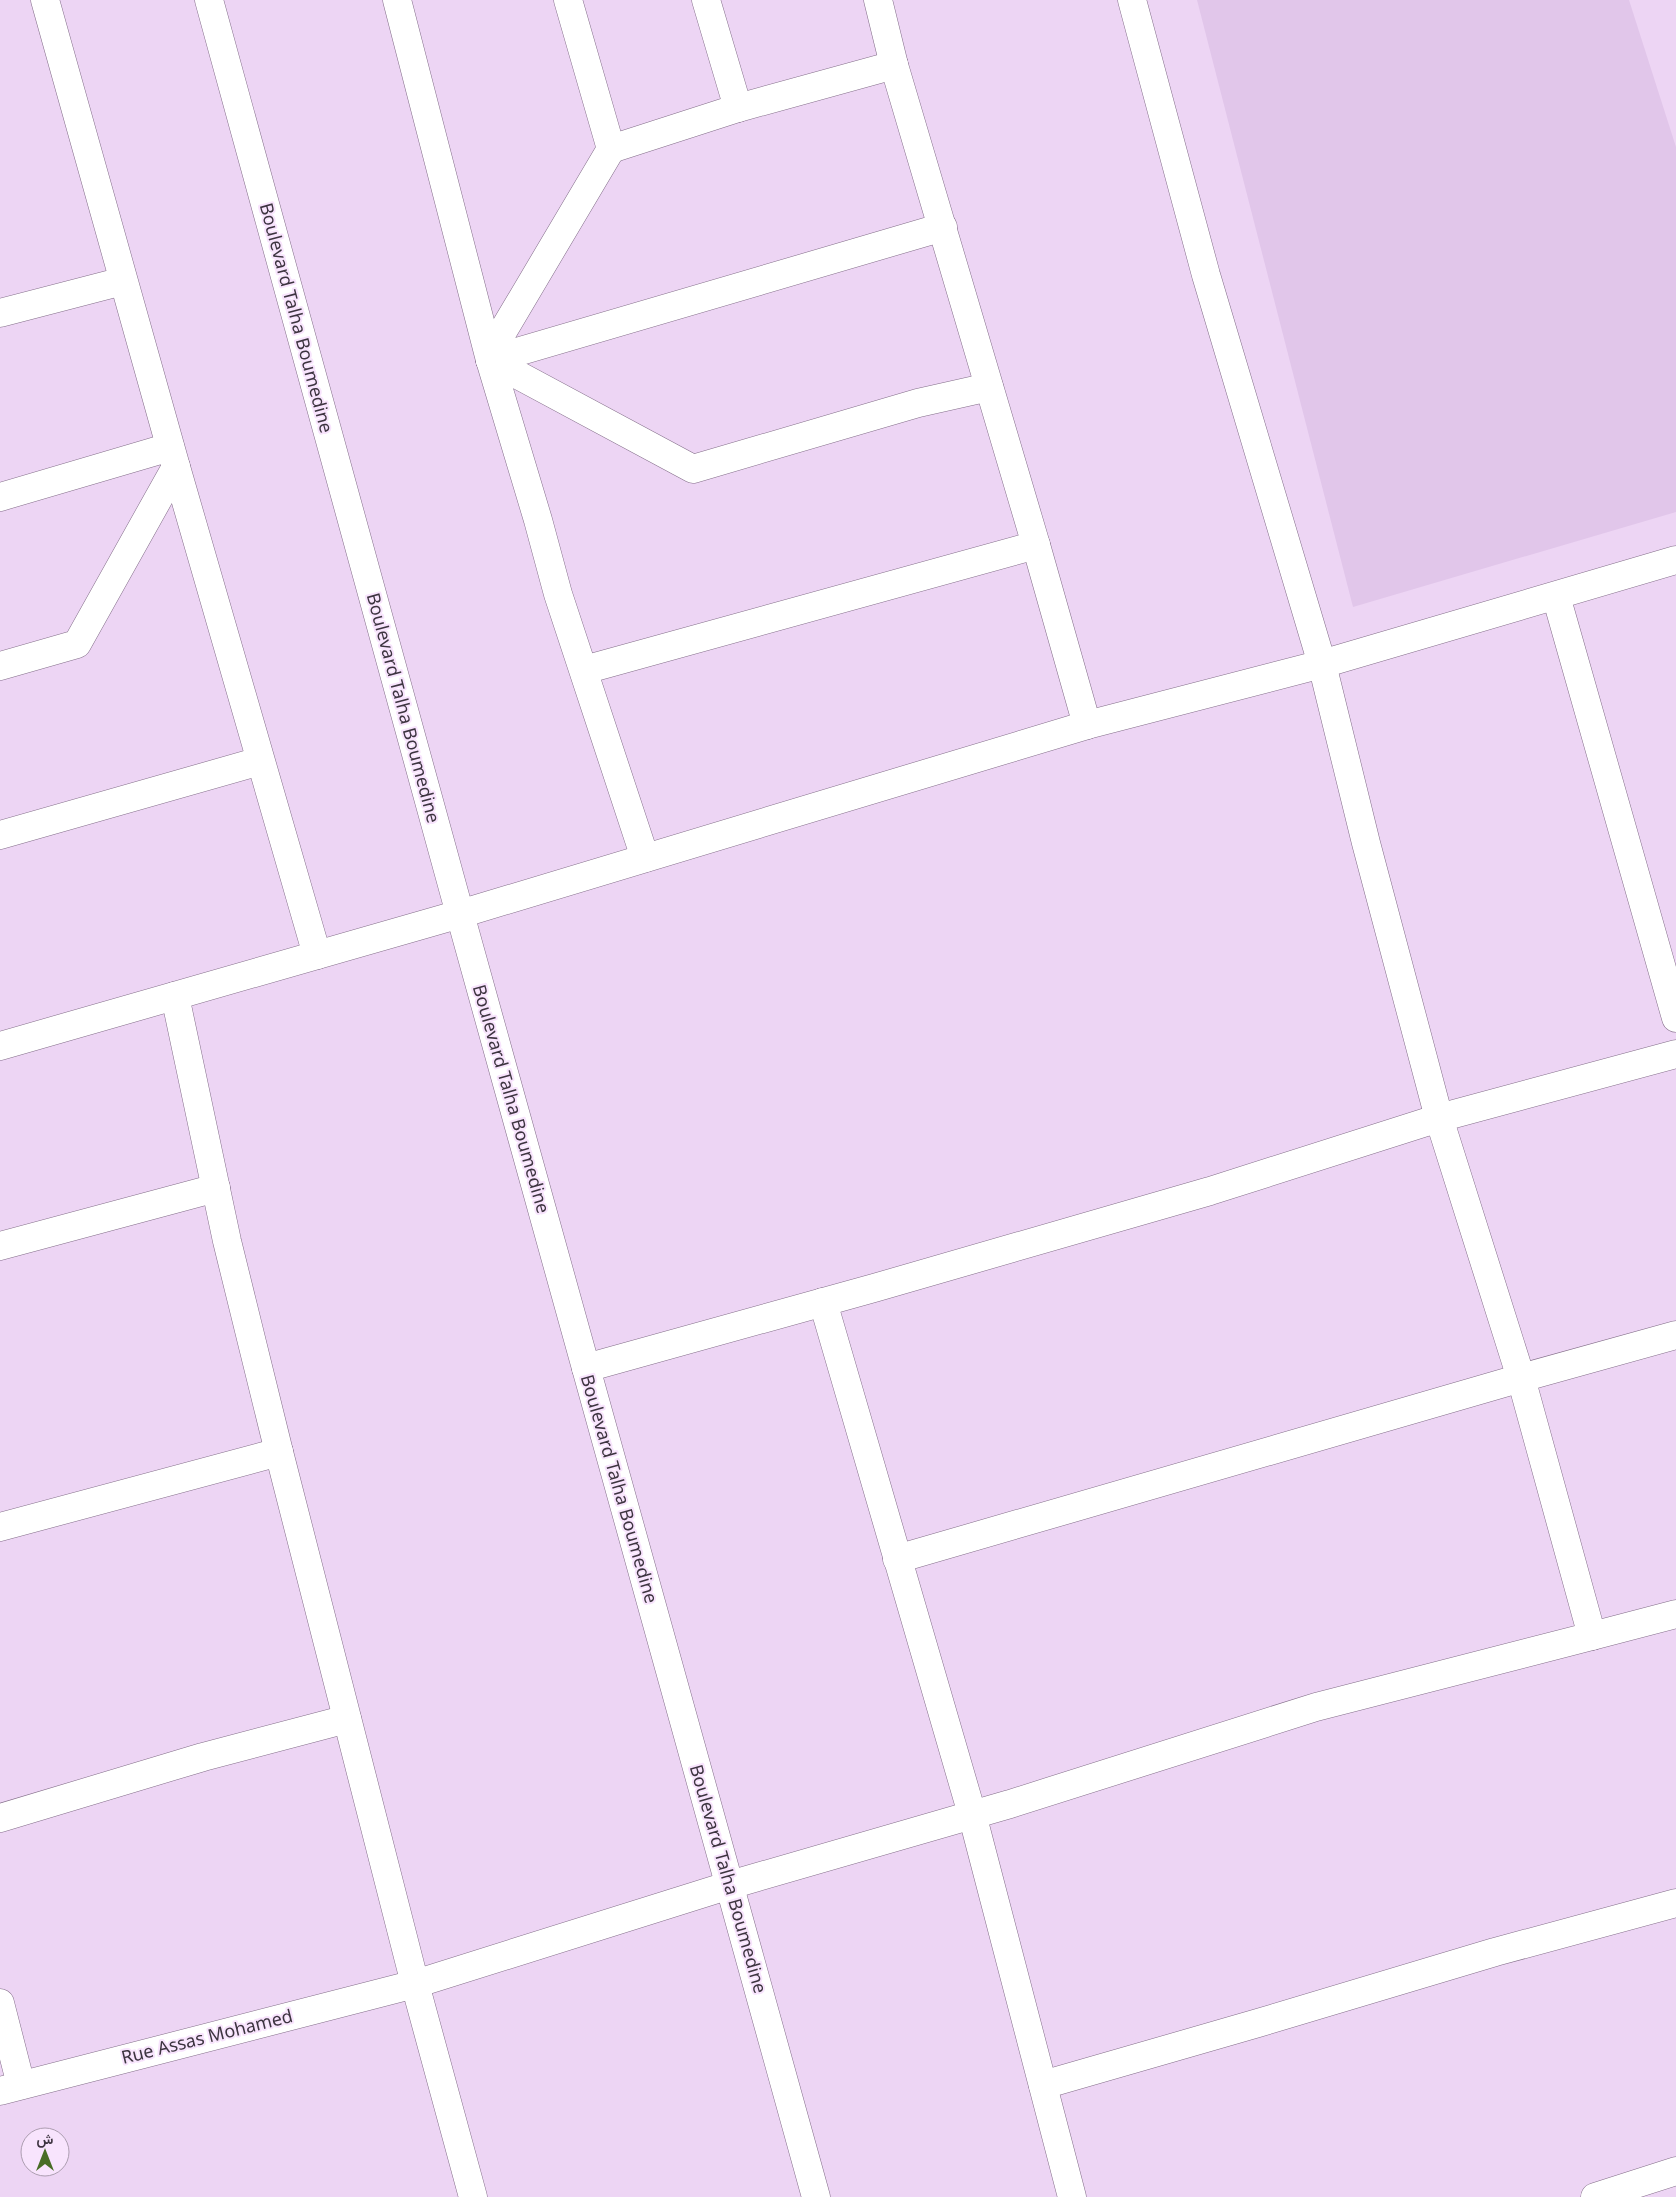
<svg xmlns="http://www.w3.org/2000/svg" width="1676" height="2197" font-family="'Noto Sans',Vazirmatn,sans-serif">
	<rect width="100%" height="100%" fill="#edd5f4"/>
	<path fill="#e1c6ea" d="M1197,0H1629L1676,147V512L1353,607Z"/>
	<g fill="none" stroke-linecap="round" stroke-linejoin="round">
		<defs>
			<g id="minor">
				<path d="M45,0L176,467L317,955"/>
				<path d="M397,0L490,360"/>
				<path d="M568,0L611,149L503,331L490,360L943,227"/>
				<path d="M1132,0L1206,275L1322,664L1366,843L1439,1118L1676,1054"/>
				<path d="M738,108L894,65"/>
				<path d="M611,149L738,108L706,0"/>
				<path d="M0,313L123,281"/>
				<path d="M0,497L170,447"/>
				<path d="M1036,545L1087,725"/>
				<path d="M1556,596L1676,1018"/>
				<path d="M0,666L77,644L176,467"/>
				<path d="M584,670L1036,545L894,65L878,0"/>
				<path d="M0,835L260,761"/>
				<path d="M645,858L558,594L538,520L490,360L693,469L918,403L989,387"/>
				<path d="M175,996L227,1241L279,1452L415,1984L730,1885L1010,1804L1316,1707L1592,1636"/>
				<path d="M0,1046L460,914L1087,725L1322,664L1676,560"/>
				<path d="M0,1246L216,1188"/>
				<path d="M823,1302L972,1814L1072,2197"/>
				<path d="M586,1368L874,1288L1210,1191L1439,1118L1521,1378L1592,1636L1676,1614"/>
				<path d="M0,1527L279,1452"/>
				<path d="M897,1559L1521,1378L1676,1335"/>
				<path d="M0,1818L203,1757L347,1719"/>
				<path d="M0,2003L21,2085"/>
				<path d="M1043,2085L1258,2023L1495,1952L1676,1903"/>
				<path d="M0,2091L415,1984L473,2197"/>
				<path d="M1595,2197L1676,2171"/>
			</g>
			<path id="secondary" d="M209,0L460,914L816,2197"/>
		</defs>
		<use href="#minor" stroke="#836e89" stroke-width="29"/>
		<use href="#secondary" stroke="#836e89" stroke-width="29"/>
		<use href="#minor" stroke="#fff" stroke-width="28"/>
		<use href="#secondary" stroke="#fff" stroke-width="28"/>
	</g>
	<g text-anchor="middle" stroke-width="4" stroke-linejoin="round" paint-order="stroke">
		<g font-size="18" fill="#3d3440" stroke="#f8e4fd">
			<text transform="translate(296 318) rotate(75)" y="6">Boulevard Talha Boumedine</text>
			<text transform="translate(403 708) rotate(75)" y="6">Boulevard Talha Boumedine</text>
			<text transform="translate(511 1099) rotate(74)" y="6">Boulevard Talha Boumedine</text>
			<text transform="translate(619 1489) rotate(74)" y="6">Boulevard Talha Boumedine</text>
			<text transform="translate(728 1879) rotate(74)" y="6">Boulevard Talha Boumedine</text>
			<text transform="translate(207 2037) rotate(-14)" y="6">Rue Assas Mohamed</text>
		</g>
	</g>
	<g transform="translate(45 2152)"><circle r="24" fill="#f8e4fd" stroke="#ad9eb1"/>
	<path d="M0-4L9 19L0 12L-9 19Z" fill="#496d26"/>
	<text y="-8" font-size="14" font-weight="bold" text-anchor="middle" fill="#3d3440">ش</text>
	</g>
</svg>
